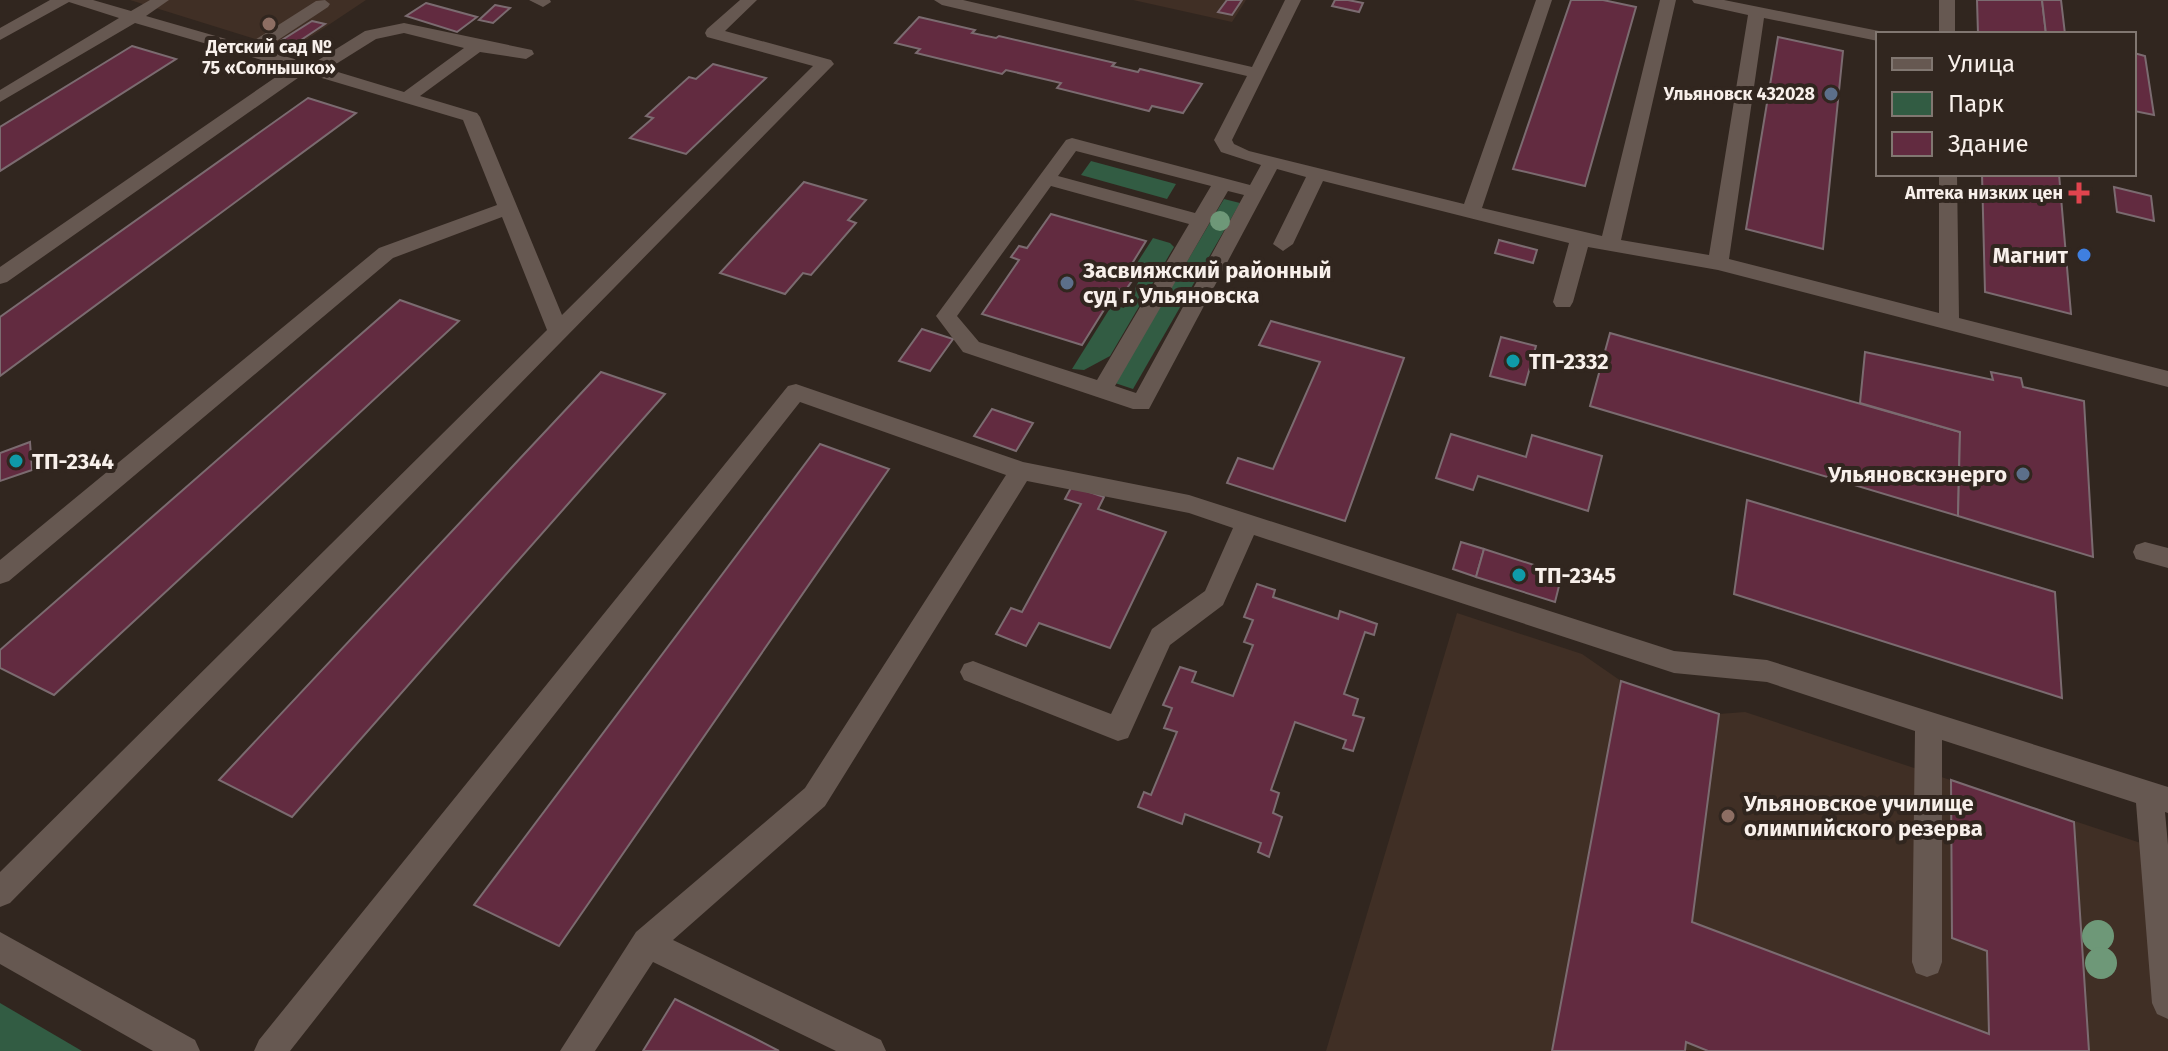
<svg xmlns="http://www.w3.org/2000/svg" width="2168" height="1051" font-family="'Fira Sans',sans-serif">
	<rect width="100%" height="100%" fill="#31261f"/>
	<g fill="#402f25">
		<path d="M130,0H366L291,50Z"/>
		<path d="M1133,0H1246L1232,22Z"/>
		<path d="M1457,613L1582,654L1621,681L1719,714L1745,712L2168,852V1051H1326Z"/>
	</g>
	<g fill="#325c43">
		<path d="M1091,161L1176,184L1167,199L1081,175Z"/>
		<path d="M1224,199L1240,203L1133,389L1115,383Z"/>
		<path d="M1153,238L1170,243L1174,247L1110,356L1084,370L1072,369L1112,305L1124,308L1141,277L1130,274Z"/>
		<path d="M0,1003L82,1051H0Z"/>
	</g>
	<g fill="#622b40" stroke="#7b6b70" stroke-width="2">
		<path d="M1227,0H1242L1232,15L1218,12Z"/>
		<path d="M1335,0H1348L1363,3L1359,12L1332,6Z"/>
		<path d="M1571,0H1603L1636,7L1585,186L1513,169Z"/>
		<path d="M1977,0H2042L2046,34H1978Z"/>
		<path d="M2042,0H2061L2065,34H2046Z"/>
		<path d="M426,3L477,17L457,32L406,16Z"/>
		<path d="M495,5L510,8L493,23L479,20Z"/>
		<path d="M919,17L975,30L972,33L996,38L999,36L1115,63L1112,66L1138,72L1140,69L1202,84L1183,113L1152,106L1149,111L1057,88L1061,83L1006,70L1002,74L916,53L920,49L895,43Z"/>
		<path d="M312,21L325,24L295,44L282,40Z"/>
		<path d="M1778,37L1843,51L1823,249L1746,229Z"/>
		<path d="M132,46L176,59L0,171V127Z"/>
		<path d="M2134,53L2145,56L2154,115L2134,111Z"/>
		<path d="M713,64L766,78L686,154L630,138L653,118L646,116L689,77L696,79Z"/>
		<path d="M308,98L356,113L0,376V317Z"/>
		<path d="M1982,174H2059L2071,314L1985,292Z"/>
		<path d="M804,182L866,200L848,220L856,223L811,275L803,273L785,294L720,273Z"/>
		<path d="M2114,187L2151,196L2154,221L2117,212Z"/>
		<path d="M1051,214L1146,241L1125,275L1134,278L1125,291L1117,289L1082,345L982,314L1019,260L1011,257L1019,246L1027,248Z"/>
		<path d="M1499,240L1537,250L1533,263L1495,253Z"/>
		<path d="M400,300L459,321L54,695L0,668V650Z"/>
		<path d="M1271,321L1404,358L1345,521L1227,483L1238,458L1273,469L1320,362L1259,345Z"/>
		<path d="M922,329L953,339L930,371L899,361Z"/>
		<path d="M1610,333L1960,432L1958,516L1590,406Z"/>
		<path d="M1501,337L1536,346L1525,385L1490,376Z"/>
		<path d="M1865,352L1993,380L1991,372L2021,378L2023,387L2084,401L2093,557L1958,516L1960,432L1860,403Z"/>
		<path d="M601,372L665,394L292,817L219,780Z"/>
		<path d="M992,409L1033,423L1016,451L974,436Z"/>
		<path d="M1451,434L1526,457L1532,435L1602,456L1588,511L1478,476L1473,490L1436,478Z"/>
		<path d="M30,442L32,470L0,481V453Z"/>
		<path d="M820,444L889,469L559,946L474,905Z"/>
		<path d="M1072,486L1104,497L1098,509L1166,532L1110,648L1039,623L1026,646L996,634L1011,608L1022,612L1081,504L1065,499Z"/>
		<path d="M1747,500L2055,592L2062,698L1734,594Z"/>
		<path d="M1461,542L1484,549L1476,577L1453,569Z"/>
		<path d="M1484,549L1562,574L1555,602L1476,577Z"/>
		<path d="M1257,584L1275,590L1273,597L1338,619L1340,611L1377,624L1374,635L1365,632L1344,694L1358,699L1353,715L1364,718L1353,751L1343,748L1346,740L1295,722L1271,790L1279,793L1273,813L1282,817L1269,857L1258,852L1261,843L1185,814L1182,824L1138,807L1144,792L1151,795L1177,732L1164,728L1172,708L1163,705L1180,667L1196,672L1192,682L1233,696L1253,645L1244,642L1253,620L1244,617Z"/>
		<path d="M1621,681L1719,714L1692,922L1989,1034L1987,951L1952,938L1951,780L2074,822L2089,1051H1708L1686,1042L1685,1051H1552Z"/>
		<path d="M675,999L752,1037L779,1051H643Z"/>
	</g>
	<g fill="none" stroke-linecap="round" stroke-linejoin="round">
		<g fill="#665851" fill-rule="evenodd">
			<path d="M50,0H93L131,11L150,0H169L146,16L247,45L316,1L325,0L330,4L328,7L263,50L312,64L365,31L404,23L532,50L534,54L526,59L480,52L420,96L477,113L480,117L562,315L813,66L707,37L705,33L707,29L740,0H757L725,31L831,60L834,64L10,903L0,907V872L547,330L502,217L393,258L9,581L0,584V560L379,248L497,205L463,120L305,73L7,282L0,284V267L289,68L135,23L0,102V90L119,18L69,2L0,40V28ZM404,33L464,48L404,92L328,69L376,39Z"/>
			<path d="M529,0H550L551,2L543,7Z"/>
			<path d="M934,0H963L1252,67L1285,0H1301L1232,140L1234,144L1249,151L1464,204L1536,0H1552L1482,208L1602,236L1660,0H1676L1621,240L1709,255L1748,15L1694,3L1692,0H1724L1884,32L1878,34V41L1764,18L1729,259L1939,313V174H1957L1959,318L2168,371V387L1718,270L1588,247L1573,302L1570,307H1556L1553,302L1569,243L1323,181L1293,244L1283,251L1273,244L1306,177L1277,169L1149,409H1133L963,352L936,316L1066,140L1072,138L1250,185L1261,165L1221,152L1214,140L1247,76L942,5ZM1076,151L1211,186L1195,213L1058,176ZM1051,186L1189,224L1097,380L979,342L957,316ZM1228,191L1244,195L1136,393L1115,386Z"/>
			<rect x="1939" y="0" width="16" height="34"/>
			<path d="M796,384L1023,462L1189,495L1674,651L1767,660L2168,787V813L2165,812L2168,845V1019L2157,1014L2152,1003L2136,803L1942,740V962L1938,973L1927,977L1916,973L1912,962L1915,731L1767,682L1674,673L1254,535L1223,605L1170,645L1128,738L1118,741L964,680L960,672L964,664L973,661L1111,714L1152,629L1205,591L1233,528L1189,513L1027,481L825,806L673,940L881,1040L886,1051H836L653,962L595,1051H560L636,932L805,788L1006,475L800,402L290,1051H254L259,1040L788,386Z"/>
			<path d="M2145,542L2168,548V568L2136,559L2133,552L2136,545Z"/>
			<path d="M0,932L195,1040L200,1051H153L0,964Z"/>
		</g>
	</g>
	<g fill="#6e9878">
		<circle cx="1220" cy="221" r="10"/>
		<circle cx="2098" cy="936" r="16"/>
		<circle cx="2101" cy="963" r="16"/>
	</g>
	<g fill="#8d6e63" stroke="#31261f" stroke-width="3">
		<circle cx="269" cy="24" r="8"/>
		<circle cx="1728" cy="816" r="8"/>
	</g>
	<g fill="#5c6f8a" stroke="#31261f" stroke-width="3">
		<circle cx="1831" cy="94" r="8"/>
		<circle cx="1067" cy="283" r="8"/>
		<circle cx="2023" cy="474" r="8"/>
	</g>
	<path fill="#e0444e" stroke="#31261f" stroke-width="3" d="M2075 181h8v8h8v8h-8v8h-8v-8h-8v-8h8z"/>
	<circle fill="#3f7fe0" stroke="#31261f" stroke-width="3" cx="2084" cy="255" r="8"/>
	<g fill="#0f9aa8" stroke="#31261f" stroke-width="3">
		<circle cx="1513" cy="361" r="8"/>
		<circle cx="16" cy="461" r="8"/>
		<circle cx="1519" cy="575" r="8"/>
	</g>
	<g text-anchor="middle" stroke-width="8" stroke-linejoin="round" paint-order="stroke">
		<g font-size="18" font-weight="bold" fill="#f8f0eb" stroke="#31261f" text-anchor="end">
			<text x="269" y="53" text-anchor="middle">Детский сад №<tspan x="269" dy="21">75 «Солнышко»</tspan></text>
			<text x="1815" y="100">Ульяновск 432028</text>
			<text x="2063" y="199">Аптека низких цен</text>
		</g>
		<g font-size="22" font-weight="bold" fill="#f8f0eb" stroke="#31261f" text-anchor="start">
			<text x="2068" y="263" text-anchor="end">Магнит</text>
			<text x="1083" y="278">Засвияжский районный<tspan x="1083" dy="25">суд г. Ульяновска</tspan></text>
			<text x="1529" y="369">ТП-2332</text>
			<text x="32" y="469">ТП-2344</text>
			<text x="2007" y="482" text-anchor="end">Ульяновскэнерго</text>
			<text x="1535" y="583">ТП-2345</text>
			<text x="1744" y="811">Ульяновское училище<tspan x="1744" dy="25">олимпийского резерва</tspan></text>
		</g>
	</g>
	<rect x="1876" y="32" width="260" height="144" fill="#31261f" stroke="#817771" stroke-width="2"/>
	<rect x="1892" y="58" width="40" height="12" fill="#665851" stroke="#817771" stroke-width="2"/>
	<text x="1948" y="72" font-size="24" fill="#f8f0eb">Улица</text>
	<rect x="1892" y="92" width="40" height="24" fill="#325c43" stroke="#817771" stroke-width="2"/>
	<text x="1948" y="112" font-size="24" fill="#f8f0eb">Парк</text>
	<rect x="1892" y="132" width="40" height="24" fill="#622b40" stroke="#817771" stroke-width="2"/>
	<text x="1948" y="152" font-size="24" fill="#f8f0eb">Здание</text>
</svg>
